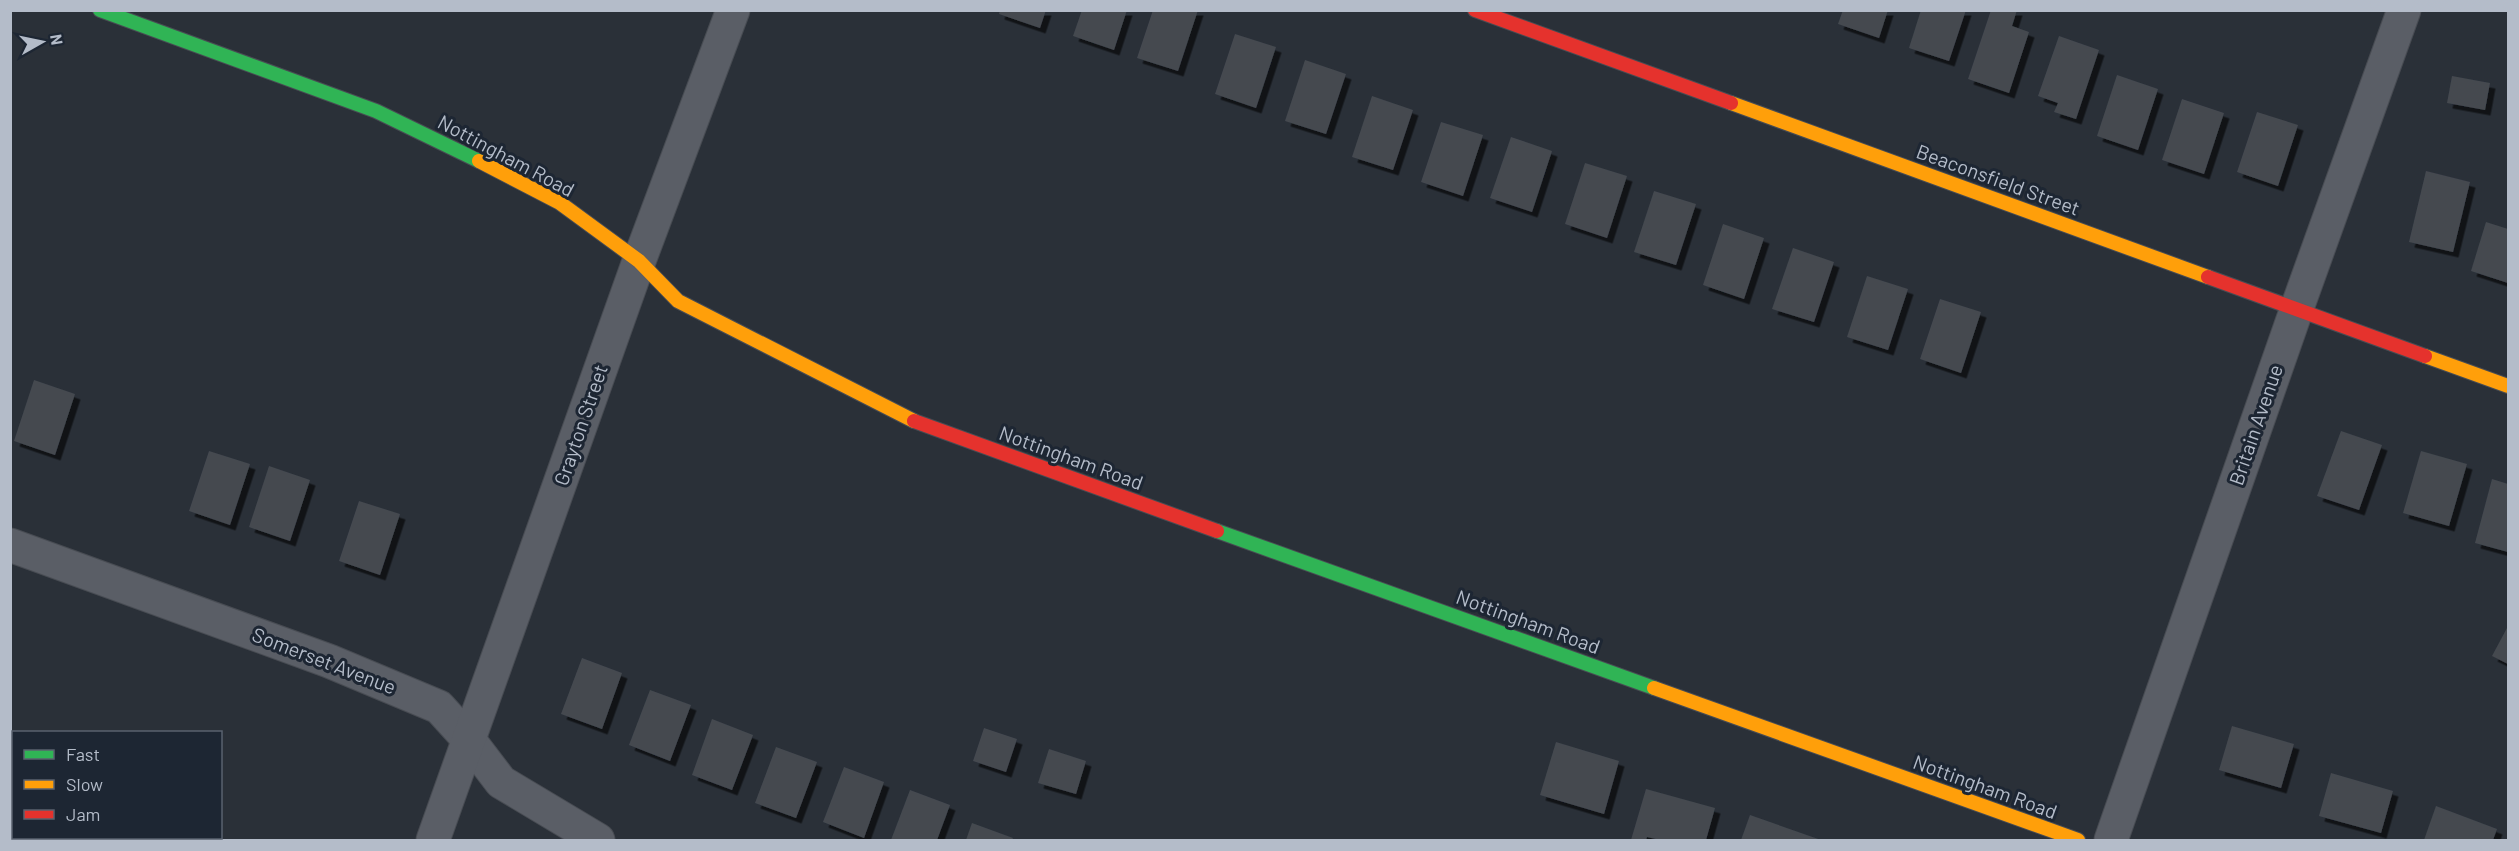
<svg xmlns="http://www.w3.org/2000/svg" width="2519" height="851" font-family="Barlow,sans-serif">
	<defs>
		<filter id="shadow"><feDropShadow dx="5.5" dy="5.5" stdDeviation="0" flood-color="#0009"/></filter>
	</defs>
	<rect width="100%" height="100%" fill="#2a3038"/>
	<g fill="#444950" filter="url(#shadow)">
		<path d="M1000,10H1046L1040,28L999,14Z"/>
		<path d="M1082,10H1127L1114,50L1073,36Z"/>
		<path d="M1153,10H1198L1178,71L1137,58Z"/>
		<path d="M1843,10H1888L1879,38L1838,24Z"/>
		<path d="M1921,10H1966L1949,61L1909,48Z"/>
		<path d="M1991,10H2017L2012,26L2029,32L2009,93L1968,79Z"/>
		<path d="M1235,34L1276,47L1256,108L1215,94Z"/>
		<path d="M2059,36L2099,50L2076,119L2054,112L2058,103L2038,96Z"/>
		<path d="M1305,60L1346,74L1326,134L1285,121Z"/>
		<path d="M2117,75L2158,89L2138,150L2097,136Z"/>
		<path d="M2452,76L2490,83L2485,110L2447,103Z"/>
		<path d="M1372,96L1413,110L1393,170L1352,157Z"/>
		<path d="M2182,99L2224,113L2204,174L2162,160Z"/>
		<path d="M2257,112L2298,125L2278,186L2237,172Z"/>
		<path d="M1441,122L1483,135L1463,196L1421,182Z"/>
		<path d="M1511,137L1552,151L1532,212L1490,198Z"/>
		<path d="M1585,163L1627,176L1607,238L1565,224Z"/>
		<path d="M2426,171L2470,182L2453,252L2409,242Z"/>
		<path d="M1654,191L1696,204L1676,265L1634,252Z"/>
		<path d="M2486,222L2508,229V283L2471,271Z"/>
		<path d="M1723,224L1764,238L1744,299L1703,285Z"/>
		<path d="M1793,248L1834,262L1814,322L1772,309Z"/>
		<path d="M1867,276L1908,289L1888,350L1847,337Z"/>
		<path d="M1940,299L1981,312L1961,373L1920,359Z"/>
		<path d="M34,380L75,394L55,455L14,441Z"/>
		<path d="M2341,431L2382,445L2359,510L2317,496Z"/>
		<path d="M209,451L250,464L230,525L189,511Z"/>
		<path d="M2421,451L2467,464L2449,526L2403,513Z"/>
		<path d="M269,466L310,480L290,541L249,527Z"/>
		<path d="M2492,479L2508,484V552L2475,543Z"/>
		<path d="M359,501L400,514L380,575L339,561Z"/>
		<path d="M2507,628H2508V664L2492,656Z"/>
		<path d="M582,658L622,673L602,729L561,714Z"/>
		<path d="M650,690L691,705L670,761L629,745Z"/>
		<path d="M712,719L753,735L732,790L692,775Z"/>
		<path d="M2232,726L2294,744L2281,788L2219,770Z"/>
		<path d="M984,728L1017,739L1006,772L973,761Z"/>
		<path d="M1556,742L1619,761L1604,814L1540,795Z"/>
		<path d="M776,747L817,762L796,818L755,803Z"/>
		<path d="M1049,749L1086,761L1076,794L1038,783Z"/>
		<path d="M844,767L884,782L864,838L823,822Z"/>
		<path d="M2331,773L2393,791L2381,833L2319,816Z"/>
		<path d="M1646,789L1715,808L1706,840H1660L1647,837L1646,840H1631Z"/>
		<path d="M910,790L950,805L937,840H891Z"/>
		<path d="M2436,806L2497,829L2493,840H2424Z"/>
		<path d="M1750,815L1821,840H1741Z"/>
		<path d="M972,823L1013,838L1012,840H966Z"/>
	</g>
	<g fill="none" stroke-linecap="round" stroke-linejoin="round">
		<defs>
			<g id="street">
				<path d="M10,545L329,661L439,707L469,740L501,782L598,840"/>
				<path d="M433,840L639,261L733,10"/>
				<path d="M2111,840L2297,308L2404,10"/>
			</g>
			<g id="fast">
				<path d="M100,10L376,111L479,161"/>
				<path d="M1217,531L1654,688"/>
			</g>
			<g id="slow">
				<path d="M1731,103L2208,277"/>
				<path d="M479,161L560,203L639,261L678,301L914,421"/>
				<path d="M2425,356L2508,386"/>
				<path d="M1654,688L2078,840"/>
			</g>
			<g id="jam">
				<path d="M1475,10L1731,103"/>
				<path d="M2208,277L2425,356"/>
				<path d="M914,421L1217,531"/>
			</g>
		</defs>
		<use href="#street" stroke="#484c53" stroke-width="35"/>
		<use href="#fast" stroke="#484c53" stroke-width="16"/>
		<use href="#slow" stroke="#484c53" stroke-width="16"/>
		<use href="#jam" stroke="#484c53" stroke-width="16"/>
		<use href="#street" stroke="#5a5e66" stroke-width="33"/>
		<use href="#fast" stroke="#30b455" stroke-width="14"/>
		<use href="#slow" stroke="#ff9f0a" stroke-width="14"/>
		<use href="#jam" stroke="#e5322d" stroke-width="14"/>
	</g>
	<g text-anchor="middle" stroke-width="6" stroke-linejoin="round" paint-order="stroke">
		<g font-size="20" fill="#b4bcc9" stroke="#1d2633">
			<text transform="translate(506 156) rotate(28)" y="7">Nottingham Road</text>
			<text transform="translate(1998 180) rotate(20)" y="7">Beaconsfield Street</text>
			<text transform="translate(581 425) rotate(-71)" y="7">Grayton Street</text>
			<text transform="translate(2256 425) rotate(-71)" y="7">Britain Avenue</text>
			<text transform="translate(1071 458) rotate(20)" y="7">Nottingham Road</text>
			<text transform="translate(1528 622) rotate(20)" y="7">Nottingham Road</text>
			<text transform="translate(324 661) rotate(21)" y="7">Somerset Avenue</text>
			<text transform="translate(1985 787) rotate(20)" y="7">Nottingham Road</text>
		</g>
	</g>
	<rect width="2519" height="851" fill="none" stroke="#b4bcc9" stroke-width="24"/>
	<rect x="12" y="731" width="210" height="108" fill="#1d2633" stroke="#59626f" stroke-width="1.5"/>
	<rect x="24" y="750" width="30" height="9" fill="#30b455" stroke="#59626f" stroke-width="1.5"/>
	<text x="66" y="761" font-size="18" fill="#b4bcc9">Fast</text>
	<rect x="24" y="780" width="30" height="9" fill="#ff9f0a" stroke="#59626f" stroke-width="1.5"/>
	<text x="66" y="791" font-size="18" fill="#b4bcc9">Slow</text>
	<rect x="24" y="810" width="30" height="9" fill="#e5322d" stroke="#59626f" stroke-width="1.5"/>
	<text x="66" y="821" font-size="18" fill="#b4bcc9">Jam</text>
	<g transform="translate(42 42) rotate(81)" stroke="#1d2633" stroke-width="4.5" paint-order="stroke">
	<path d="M0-4.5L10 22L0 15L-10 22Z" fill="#b4bcc9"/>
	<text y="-9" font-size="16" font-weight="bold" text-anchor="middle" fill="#b4bcc9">N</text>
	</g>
</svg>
